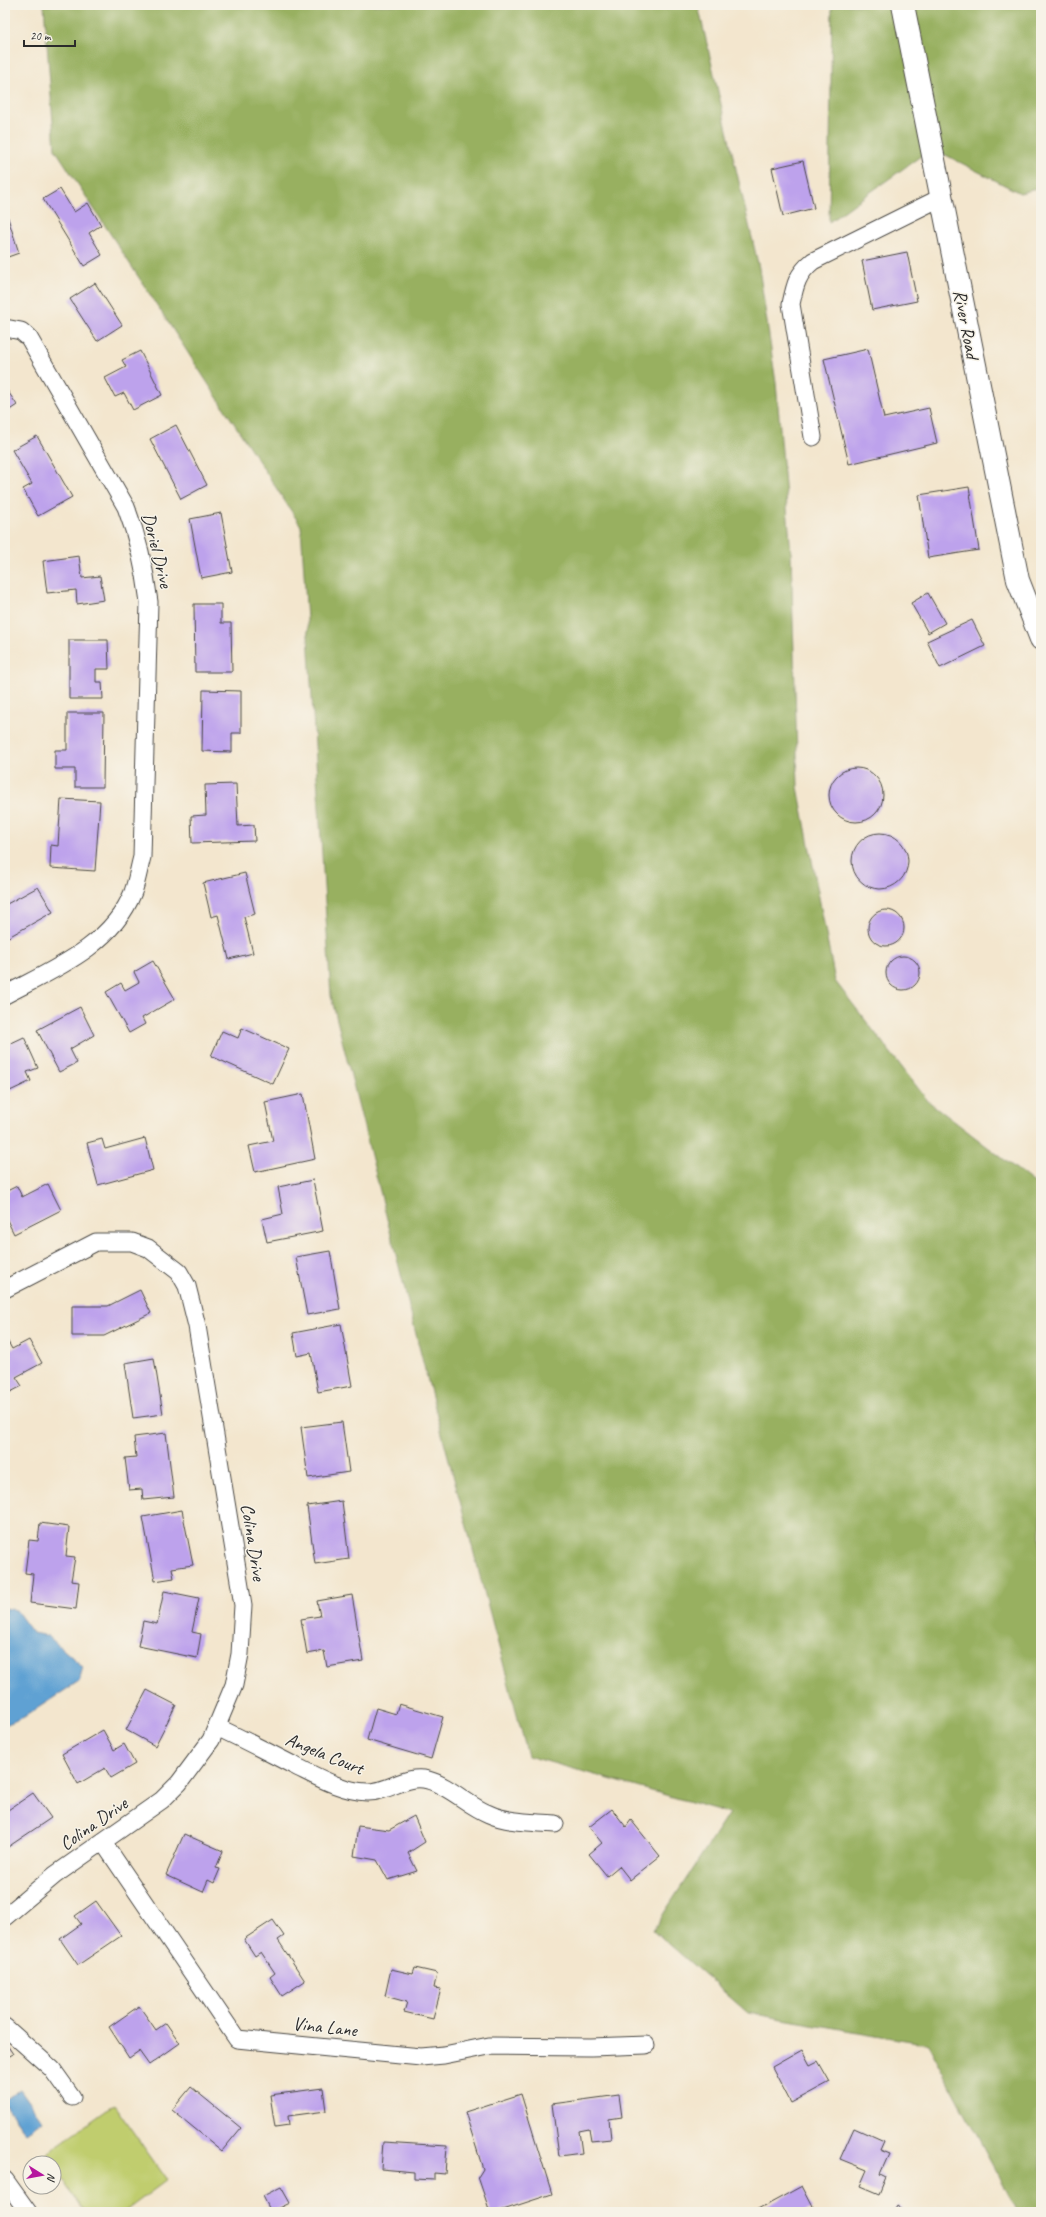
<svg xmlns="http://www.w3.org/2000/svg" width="1046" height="2217" font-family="Caveat,sans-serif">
	<rect width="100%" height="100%" fill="#f7f3e8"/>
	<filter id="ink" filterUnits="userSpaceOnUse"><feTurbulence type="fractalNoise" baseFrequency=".025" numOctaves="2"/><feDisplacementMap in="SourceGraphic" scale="8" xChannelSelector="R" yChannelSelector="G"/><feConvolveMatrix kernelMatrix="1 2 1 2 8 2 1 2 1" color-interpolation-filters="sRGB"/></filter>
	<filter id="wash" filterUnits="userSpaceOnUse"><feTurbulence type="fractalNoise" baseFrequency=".012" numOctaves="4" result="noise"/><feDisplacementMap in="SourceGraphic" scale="16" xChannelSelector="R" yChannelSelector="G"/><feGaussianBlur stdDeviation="0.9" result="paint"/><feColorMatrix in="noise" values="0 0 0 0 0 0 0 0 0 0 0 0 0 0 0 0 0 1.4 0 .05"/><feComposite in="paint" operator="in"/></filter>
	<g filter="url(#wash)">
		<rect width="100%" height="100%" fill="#f3e6ce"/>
		<path fill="#c0cd6e" stroke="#767c4c" d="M114,2105L167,2180L124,2212H85L54,2169V2163H50L44,2155Z"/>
		<g fill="#98b061" stroke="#626e46">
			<path d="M44,5H698L759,268L776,383L791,553L798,787L835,981L928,1101L1041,1188V2212H1018L928,2044L748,2013L653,1930L729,1813L528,1756L425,1370L331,996L301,526L55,149Z"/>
			<path d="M832,5H1041V188L1020,193L932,148L829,222Z"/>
		</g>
		<g fill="#5fa1d3" stroke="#45667f">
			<path d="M5,1608L16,1610L33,1633L48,1636L83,1667L79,1681L24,1717L5,1725Z"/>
			<path d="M20,2089L43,2121L26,2133L5,2104V2100Z"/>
		</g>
		<g id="blocks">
			<g fill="#bda2ec">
				<path d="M803,161L814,208L783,216L772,168Z"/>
				<path d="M60,189L74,212L88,203L101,225L89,233L102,255L84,266L43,199Z"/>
				<path d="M5,215H7L19,253L5,258Z"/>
				<path d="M907,252L917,301L872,310L862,261Z"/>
				<path d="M95,283L122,325L97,341L70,299Z"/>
				<path d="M868,349L884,418L929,408L937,443L849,464L824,359Z"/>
				<path d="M140,351L162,395L133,410L124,393L115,397L105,378L126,367L122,360Z"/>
				<path d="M5,387L17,405L5,413Z"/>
				<path d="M176,425L207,485L181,499L150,439Z"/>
				<path d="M37,436L72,497L38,516L23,489L32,484L12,450Z"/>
				<path d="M969,487L979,550L928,558L919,495Z"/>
				<path d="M221,513L232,572L201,578L190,519Z"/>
				<path d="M79,556L82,578L100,576L104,600L77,604L76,590L47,593L43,561Z"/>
				<path d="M928,593L945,623L928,633L911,603Z"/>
				<path d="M194,604H221V623H231L232,672H195Z"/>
				<path d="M972,620L985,646L940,668L927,641Z"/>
				<path d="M69,640H108L109,669H96V682H102L103,699H69Z"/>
				<path d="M203,690L241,691V733H232V752L202,751Z"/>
				<path d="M67,713H104L103,787H75V769H55V750H67Z"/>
				<circle cx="856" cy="795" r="27"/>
				<path d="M236,784L238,826L254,825L255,841L192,843L191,816L206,815L205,785Z"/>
				<path d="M61,799L100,801L95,871L50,868L51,845L58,846Z"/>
				<circle cx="880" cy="861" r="28"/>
				<path d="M245,873L255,914L244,917L253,953L229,959L218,915L211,917L203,883Z"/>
				<path d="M38,887L53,912L5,939V905Z"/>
				<circle cx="886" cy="928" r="18"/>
				<circle cx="903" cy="973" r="17"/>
				<path d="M153,961L175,999L142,1018L145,1024L129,1033L106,992L121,983L125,990L139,982L134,972Z"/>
				<path d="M80,1007L94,1035L70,1049L77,1063L59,1072L37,1030Z"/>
				<path d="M242,1028L289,1049L273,1084L211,1056L222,1031L238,1038Z"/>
				<path d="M24,1037L38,1068L27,1072L31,1081L10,1091L9,1084L5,1086V1053L7,1052L5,1046Z"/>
				<path d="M303,1094L315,1159L255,1172L249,1146L273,1141L265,1102Z"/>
				<path d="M145,1138L153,1170L98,1185L87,1143L102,1139L105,1149Z"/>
				<path d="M313,1180L323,1231L267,1242L262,1219L283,1214L278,1187Z"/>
				<path d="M48,1184L61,1210L14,1234L5,1216V1192L17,1186L22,1197Z"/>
				<path d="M330,1251L340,1309L307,1315L296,1257Z"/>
				<path d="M140,1290L151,1313L104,1336H72V1306H108Z"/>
				<path d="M341,1324L352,1386L318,1392L311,1353L297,1356L293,1333Z"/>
				<path d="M7,1340L12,1349L29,1340L42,1363L16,1377L22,1386L5,1395V1341Z"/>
				<path d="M154,1358L163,1414L133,1418L125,1363Z"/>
				<path d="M342,1422L349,1472L308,1478L301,1427Z"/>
				<path d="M166,1433L174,1497L143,1500L142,1489L129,1490L125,1458L136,1457L134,1437Z"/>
				<path d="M342,1501L349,1559L315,1564L307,1506Z"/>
				<path d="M182,1510L193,1565L172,1568L174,1578L155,1581L143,1517Z"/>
				<path d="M40,1523L69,1527L66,1556L75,1557L71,1581L79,1582L76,1609L30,1603L33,1574L25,1573L29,1540L38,1541Z"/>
				<path d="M164,1591L199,1598L192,1632L201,1634L197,1658L138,1646L143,1621L157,1624Z"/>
				<path d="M352,1595L363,1661L327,1667L324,1651L307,1654L301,1619L320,1616L317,1601Z"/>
				<path d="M147,1690L176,1705L155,1746L126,1730Z"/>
				<path d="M399,1704L443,1717L431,1759L367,1740L376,1708L396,1714Z"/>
				<path d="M103,1730L114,1750L124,1744L135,1764L111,1778L105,1768L78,1784L62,1754Z"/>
				<path d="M33,1793L51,1818L5,1849V1812Z"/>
				<path d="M612,1809L626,1827L631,1820L660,1856L630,1880L619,1866L607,1876L589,1854L602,1843L589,1827Z"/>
				<path d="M414,1816L425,1842L408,1853L417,1871L388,1880L377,1860L354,1856L358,1826L389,1830Z"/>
				<path d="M184,1834L223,1851L216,1868L220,1869L214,1883L208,1880L203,1892L166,1875Z"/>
				<path d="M96,1901L121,1936L78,1965L60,1939L81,1924L75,1916Z"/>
				<path d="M273,1920L284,1936L278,1940L305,1981L282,1996L270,1977L275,1973L261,1952L255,1956L244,1939Z"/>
				<path d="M415,1968L437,1973L434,1988L441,1989L433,2019L404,2012L407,2002L385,1996L391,1969L413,1974Z"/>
				<path d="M139,2006L156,2030L166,2023L180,2043L149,2065L139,2051L129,2058L109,2027Z"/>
				<path d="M5,2042L13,2054L5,2059Z"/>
				<path d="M802,2050L810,2065L818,2061L830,2082L791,2103L772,2067Z"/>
				<path d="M191,2087L241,2128L222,2151L172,2110Z"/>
				<path d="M323,2088L326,2111L288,2116L289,2125L275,2127L270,2095Z"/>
				<path d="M521,2094L552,2194L497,2212H490L478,2177L483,2169L465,2112Z"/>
				<path d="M619,2095L622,2117L609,2119L611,2139L591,2141L589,2129L579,2131L582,2153L559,2156L552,2104Z"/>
				<path d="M854,2128L883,2141L879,2150L889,2154L880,2174L886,2177L879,2194L860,2186L867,2170L840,2159Z"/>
				<path d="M383,2142L447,2146L445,2174L434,2173V2180L414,2179V2172L381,2169Z"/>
				<path d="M802,2186L813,2207L805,2212H754Z"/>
				<path d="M281,2187L290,2203L271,2212L263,2196Z"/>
				<path d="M897,2205L907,2212H893Z"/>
			</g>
		</g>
	</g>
	<g filter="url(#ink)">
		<use href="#blocks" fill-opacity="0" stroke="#494743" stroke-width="1"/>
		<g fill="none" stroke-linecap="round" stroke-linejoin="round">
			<defs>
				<g id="minor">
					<path d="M5,328L21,331L29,338L126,507C138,538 145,569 149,602L142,857C139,868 137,881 133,892C112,946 52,970 5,995"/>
					<path d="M813,437L791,304C795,285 797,274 813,261L942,197"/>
					<path d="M5,1289L96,1242H132L148,1248L179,1272L187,1286L197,1326L243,1605L240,1654L234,1685L211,1740L179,1783L162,1800L55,1875L5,1917"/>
					<path d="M217,1727C242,1739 268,1752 293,1765C316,1776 341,1791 367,1792C388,1793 405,1774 428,1780C450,1786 468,1806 489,1814C509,1823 533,1822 555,1824"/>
					<path d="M103,1842L237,2039L421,2057L444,2055L489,2046L591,2047L646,2045"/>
					<path d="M5,2027L52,2069L72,2097"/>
					<path d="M5,2180L28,2212"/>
				</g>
				<path id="major" d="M903,5L1018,580L1041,639"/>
			</defs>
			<use href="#minor" stroke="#494743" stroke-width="19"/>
			<use href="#major" stroke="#494743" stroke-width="24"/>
			<use href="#minor" stroke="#fff" stroke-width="17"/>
			<use href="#major" stroke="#fff" stroke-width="22"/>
		</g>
	</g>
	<g text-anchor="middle" stroke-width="3" stroke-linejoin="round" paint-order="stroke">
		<g font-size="19" fill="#2b2b2b" stroke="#f7f3e8">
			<text transform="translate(967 324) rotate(79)" y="7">River Road</text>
			<text transform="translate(158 550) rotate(76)" y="7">Doriel Drive</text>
			<text transform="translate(254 1542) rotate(81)" y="7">Colina Drive</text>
			<text transform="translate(325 1753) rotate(22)" y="7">Angela Court</text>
			<text transform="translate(93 1823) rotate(-35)" y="7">Colina Drive</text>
			<text transform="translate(325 2026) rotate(6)" y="7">Vina Lane</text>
		</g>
	</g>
	<rect width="1046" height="2217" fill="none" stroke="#f7f3e8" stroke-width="20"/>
	<g transform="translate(42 2175) rotate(101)"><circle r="19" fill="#f7f3e8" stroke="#a5a39c"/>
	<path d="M0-3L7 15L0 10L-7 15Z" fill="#b5179e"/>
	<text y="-6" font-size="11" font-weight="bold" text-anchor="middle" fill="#2b2b2b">N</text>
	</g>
	<path d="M24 40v6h51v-6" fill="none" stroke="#2b2b2b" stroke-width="2"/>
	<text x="30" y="40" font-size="12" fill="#2b2b2b" stroke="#f7f3e8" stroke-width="3" paint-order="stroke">20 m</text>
</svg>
